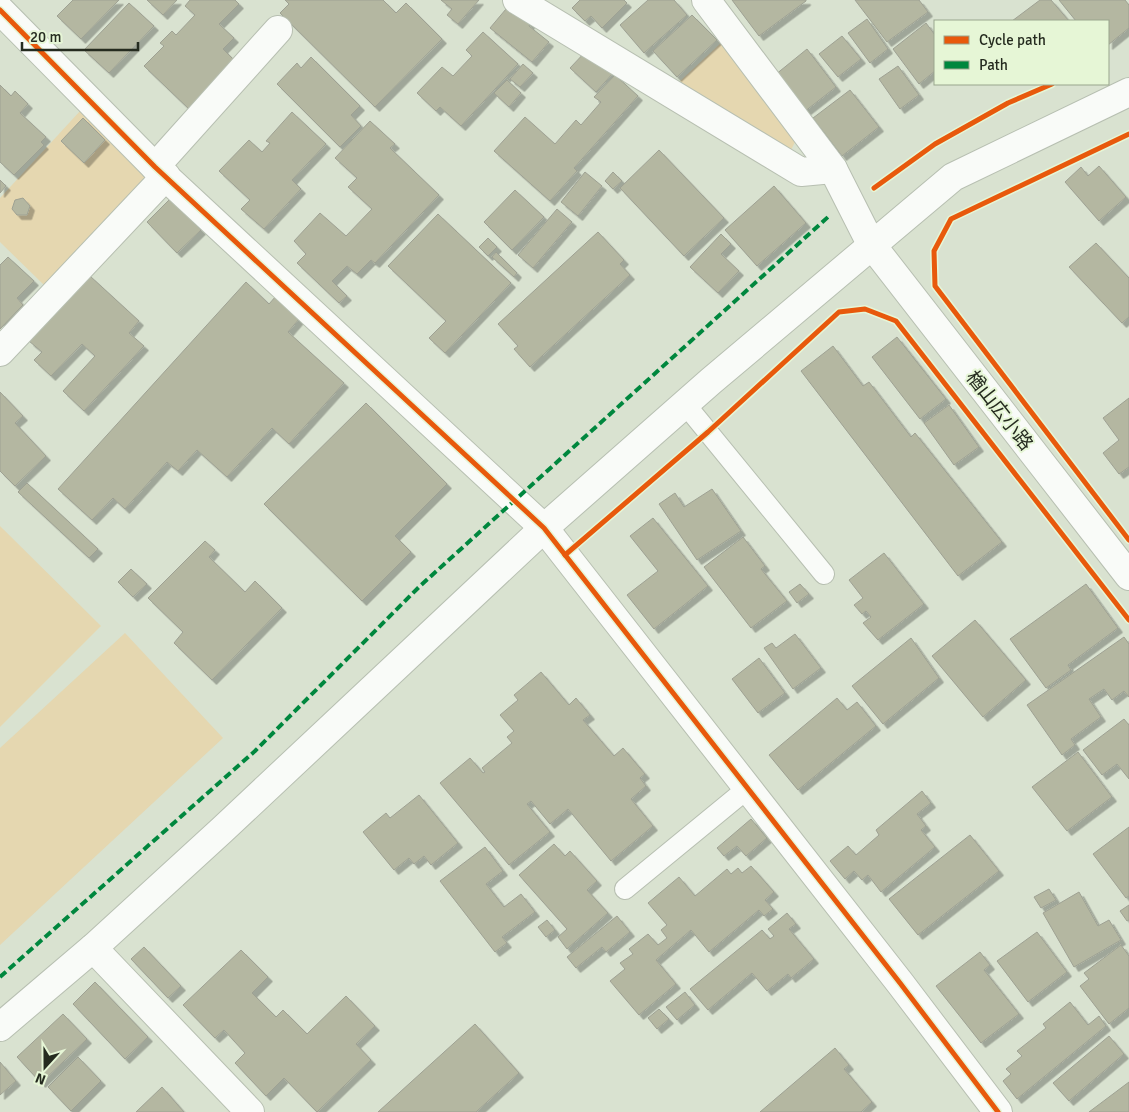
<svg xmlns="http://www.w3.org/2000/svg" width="1129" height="1112" font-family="Signika,'Noto Sans JP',sans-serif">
	<defs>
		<filter id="shadow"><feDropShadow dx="4.5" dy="4.5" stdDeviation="0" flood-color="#0004"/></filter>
	</defs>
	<rect width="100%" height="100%" fill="#d9e2d0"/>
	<g fill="#e5d7b0">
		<path d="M722,42L795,142L790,152L678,83Z"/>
		<path d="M81,110L151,174L44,285L0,242V198Z"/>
		<path d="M0,526L101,626L0,727Z"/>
		<path d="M125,633L223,738L0,945V748Z"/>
	</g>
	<g fill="#b4b7a1" stroke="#9ea193" filter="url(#shadow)">
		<path d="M73,0H119L81,39L57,16Z"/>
		<path d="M147,0H177L163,15Z"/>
		<path d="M190,0H235L239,4L219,24L234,38L223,49L236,62L190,110L144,66L164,46L160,43L172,31L176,35L195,15L185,6Z"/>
		<path d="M285,0H383L396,13L406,3L442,39L375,107L280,13L289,4Z"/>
		<path d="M441,0H479L458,24L447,15L452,9Z"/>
		<path d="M580,0H624L627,3L602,28L591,16L585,21L572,8Z"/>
		<path d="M648,0H674L687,15L644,53L620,25Z"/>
		<path d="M732,0H806V1L759,36Z"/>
		<path d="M855,0H919L928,12L887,42Z"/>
		<path d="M1040,0H1051L1069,21H1012Z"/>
		<path d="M1059,0H1125L1129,5V28L1108,45V21H1076Z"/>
		<path d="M129,3L154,26L109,73L84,50Z"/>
		<path d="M506,9L512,14L515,9L531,21L529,26L549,42L532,62L490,28Z"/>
		<path d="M692,15L717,40L677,77L653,51Z"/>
		<path d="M867,19L888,49L870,63L848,33Z"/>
		<path d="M926,23L935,35V71L919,84L893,49Z"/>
		<path d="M483,32L518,64L461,126L440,107L436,111L417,93L442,67L453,76L472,56L466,50Z"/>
		<path d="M842,36L861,59L838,77L819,54Z"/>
		<path d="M588,49L614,72L596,92L570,68Z"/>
		<path d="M807,49L836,87L804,112L775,75Z"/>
		<path d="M311,57L360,106L351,115L361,126L340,147L277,84L297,63L301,68Z"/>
		<path d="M523,64L533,73L520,87L510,79Z"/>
		<path d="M898,66L919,95L900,109L879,79Z"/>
		<path d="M615,75L638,96L574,168L577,171L550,201L494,151L525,117L555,144L576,120L581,125L601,102L594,97Z"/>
		<path d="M507,80L521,93L509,107L494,93Z"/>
		<path d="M0,85L11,96L15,91L28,104L20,113L46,137L41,142L44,145L14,175L0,162Z"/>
		<path d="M850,90L879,127L842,156L813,118Z"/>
		<path d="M292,112L326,144L292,180L301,189L264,229L241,209L250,200L219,171L249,140L262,152L270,143L266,141Z"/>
		<path d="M83,118L105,140L84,163L61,141Z"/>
		<path d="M370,121L395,144L390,148L439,195L375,263L371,260L357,274L347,266L332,281L347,296L339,303L297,263L306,254L294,241L320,213L346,236L372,209L348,187L357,178L335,158Z"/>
		<path d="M659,150L724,218L684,256L620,188Z"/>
		<path d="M1099,166L1126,197L1099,221L1065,182L1081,167L1088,176Z"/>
		<path d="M585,172L602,186L578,216L561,202Z"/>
		<path d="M613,172L622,181L613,189L605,181Z"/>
		<path d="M0,180L6,186L0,193Z"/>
		<path d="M774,186L806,223L757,266L725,230Z"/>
		<path d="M515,190L544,217L512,250L484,222Z"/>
		<path d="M23,198L30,206L27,215H17L12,209L15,200Z"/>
		<path d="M170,199L201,230L177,253L147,222Z"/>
		<path d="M557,209L572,222L533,268L518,255Z"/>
		<path d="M438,214L511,283L445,353L429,338L446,321L388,266Z"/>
		<path d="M598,232L624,260L620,264L630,275L530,367L514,349L518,346L498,324Z"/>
		<path d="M721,234L731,244L721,254L739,271L718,293L690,267Z"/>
		<path d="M488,238L497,247L488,256L479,247Z"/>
		<path d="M1096,243L1129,278V317L1122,323L1069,267Z"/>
		<path d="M496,252L517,273L514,277L492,257Z"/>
		<path d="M8,257L34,281L17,298L23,305L0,329V265Z"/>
		<path d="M90,276L139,321L129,333L144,346L84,411L63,391L95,356L82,344L51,376L34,360L42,352L29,341Z"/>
		<path d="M246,282L269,304L276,296L300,318L288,332L344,383L289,444L272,428L227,477L197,450L178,471L167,462L125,509L113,498L92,520L58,489Z"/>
		<path d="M897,337L946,399L920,419L872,357Z"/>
		<path d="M833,346L863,386L869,382L911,437L915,433L1002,542L958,576L801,371Z"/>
		<path d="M0,392L23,416L15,423L46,456L15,486L0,471Z"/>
		<path d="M1129,398V467L1119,474L1103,453L1119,440L1103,418Z"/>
		<path d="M366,403L447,484L395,536L411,552L362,601L264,504Z"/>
		<path d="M949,405L979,447L954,465L924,423Z"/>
		<path d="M27,483L98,549L89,558L18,492Z"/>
		<path d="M712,489L741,531L697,560L659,504L675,493L684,507Z"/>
		<path d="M653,518L708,586L654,629L627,595L658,571L630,536Z"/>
		<path d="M743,537L765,566L761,569L787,601L751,628L704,567Z"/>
		<path d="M205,541L215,550L209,557L245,592L255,581L282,608L212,680L174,643L183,632L148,598Z"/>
		<path d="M884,553L924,604L878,640L863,623L871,617L866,611L862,614L854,605L863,598L849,580Z"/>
		<path d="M131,569L147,584L133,597L118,582Z"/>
		<path d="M800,584L809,594L797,603L789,592Z"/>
		<path d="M1086,584L1118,628L1068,665L1071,670L1046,688L1010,639Z"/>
		<path d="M975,620L1026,680L983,717L932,656Z"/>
		<path d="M795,634L821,668L793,689L764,648L772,643L776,648Z"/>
		<path d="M1124,637L1129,644V697L1124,691L1112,700L1104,689L1089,699L1101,717L1071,739L1075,745L1062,755L1027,705Z"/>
		<path d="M911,638L939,678L883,724L852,686Z"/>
		<path d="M759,658L785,693L758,713L732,679Z"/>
		<path d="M541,672L569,705L576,698L590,715L583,720L614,756L623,748L645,774L640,778L646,786L631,799L653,826L611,861L568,809L550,824L531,801L527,804L550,832L509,865L440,783L470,758L483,773L485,772L482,768L512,743L507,737L514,731L500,715L518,700L514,695Z"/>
		<path d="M837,698L847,710L857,702L876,726L798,790L769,755Z"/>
		<path d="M1124,719L1129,725V779L1117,764L1102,775L1083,750Z"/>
		<path d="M1078,752L1112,797L1067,831L1032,787Z"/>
		<path d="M922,791L931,803L917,814L926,826L921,830L935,847L881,892L868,875L862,880L854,871L845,879L830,861L848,846L856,855L879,835L876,830Z"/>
		<path d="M419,795L458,843L431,865L424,856L414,864L409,858L394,870L363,832L386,813L390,818Z"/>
		<path d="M751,819L767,838L746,856L737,846L724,856L717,848Z"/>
		<path d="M1129,827V896L1126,898L1093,854Z"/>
		<path d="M970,835L999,871L918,935L889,899Z"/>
		<path d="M554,844L565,856L570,851L597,881L587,890L608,913L567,949L558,937L567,929L519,875Z"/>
		<path d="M485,847L503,871L486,884L504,907L521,894L535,912L502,937L507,943L495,952L440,881Z"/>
		<path d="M751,866L774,892L765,900L773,909L764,916L759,910L709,952L691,930L656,960L676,984L639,1015L610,981L625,969L620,963L633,954L629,949L648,934L658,945L667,938L661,930L667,925L648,903L679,877L695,896L727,869L731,874L738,868L742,873Z"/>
		<path d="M1049,889L1056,900L1041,908L1034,897Z"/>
		<path d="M1079,892L1098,926L1109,920L1121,940L1074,967L1043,913Z"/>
		<path d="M1129,905V920L1127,921L1120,911Z"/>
		<path d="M787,913L796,924L789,929L814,959L791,978L788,974L767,991L752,973L708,1010L690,989L762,930L770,939L774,936L768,929Z"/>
		<path d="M617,916L630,932L606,952L602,947L576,968L567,957Z"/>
		<path d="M547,920L555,930L546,937L538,927Z"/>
		<path d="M1037,932L1067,972L1028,1002L997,961Z"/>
		<path d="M1121,945L1129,956V1008L1109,1024L1080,986L1089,979L1084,973Z"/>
		<path d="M144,947L181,986L168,998L131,959Z"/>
		<path d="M241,950L268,977L252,993L276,1017L283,1010L307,1034L346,996L375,1026L356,1044L371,1060L317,1112L284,1078L266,1096L235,1063L245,1053L224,1030L215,1038L183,1005Z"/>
		<path d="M980,952L990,965L984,970L1019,1014L981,1043L936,986Z"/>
		<path d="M95,982L148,1037L125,1059L73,1004Z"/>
		<path d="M685,992L695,1005L677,1020L666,1007Z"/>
		<path d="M1070,1002L1088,1025L1099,1016L1106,1026L1017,1099L1003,1081L1011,1074L1006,1069L1022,1056L1017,1051L1046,1028L1043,1024Z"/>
		<path d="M659,1009L669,1019L657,1029L648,1018Z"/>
		<path d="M63,1014L87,1039L41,1083L17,1057Z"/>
		<path d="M475,1024L519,1073L476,1112H378Z"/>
		<path d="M1109,1036L1124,1054L1069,1101L1053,1083Z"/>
		<path d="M835,1048L849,1065L844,1069L872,1102L861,1112H760Z"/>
		<path d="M78,1057L101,1081L71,1111L48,1087Z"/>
		<path d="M0,1062L16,1081L0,1095Z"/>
		<path d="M1129,1082V1112H1089Z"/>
		<path d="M162,1087L184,1112H136Z"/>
	</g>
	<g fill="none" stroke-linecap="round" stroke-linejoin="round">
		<defs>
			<g id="lane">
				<path d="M685,404L824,574"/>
				<path d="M625,889L748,788"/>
			</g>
			<g id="street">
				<path d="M517,0L801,172L833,169"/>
				<path d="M706,0L833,169L871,244"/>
				<path d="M0,10L155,167L544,528L900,983L998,1112"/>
				<path d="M155,167L278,30"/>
				<path d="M0,352L166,176"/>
				<path d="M93,948L250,1112"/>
			</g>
			<g id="secondary">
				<path d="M871,244L1129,576"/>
				<path d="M0,1027L93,948L222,830L544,528L711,381L953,177L1129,92"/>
			</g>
		</defs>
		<use href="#lane" stroke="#b7bfb1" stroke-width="22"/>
		<use href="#street" stroke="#b7bfb1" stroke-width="30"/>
		<use href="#secondary" stroke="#b7bfb1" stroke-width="30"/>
		<use href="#lane" stroke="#f9fbf8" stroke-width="20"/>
		<use href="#street" stroke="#f9fbf8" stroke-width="28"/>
		<use href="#secondary" stroke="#f9fbf8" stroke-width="28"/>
		<path stroke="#00873e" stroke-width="4" stroke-dasharray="8 4" stroke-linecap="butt" d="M0,977L255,751L420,586L828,217"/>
		<defs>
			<g id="cycleway">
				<path d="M0,10L155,167L544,528L900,983L998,1112"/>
				<path d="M1129,134L951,219L934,251L935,286L1129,540"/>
				<path d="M874,188L935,144L1008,103L1052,84"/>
				<path d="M565,555L708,432L839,312L865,309L896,321L1129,620"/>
			</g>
		</defs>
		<use href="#cycleway" stroke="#e6f6d6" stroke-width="8"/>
		<use href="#cycleway" stroke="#e8590c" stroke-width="5"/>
	</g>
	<g text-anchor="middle" stroke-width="4" stroke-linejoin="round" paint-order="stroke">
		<g font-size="19" fill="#252b1f" stroke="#e6f6d6">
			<text transform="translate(1000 410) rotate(52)" y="7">楢山広小路</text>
		</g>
	</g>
	<rect x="934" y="20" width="175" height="65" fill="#e6f6d6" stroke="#99a58d"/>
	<rect x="944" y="36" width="25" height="8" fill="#e8590c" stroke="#99a58d"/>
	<text x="979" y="45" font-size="15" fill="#252b1f">Cycle path</text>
	<rect x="944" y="61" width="25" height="8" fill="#00873e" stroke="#99a58d"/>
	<text x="979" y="70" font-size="15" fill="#252b1f">Path</text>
	<g transform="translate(45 1067) rotate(201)" stroke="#e6f6d6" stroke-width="4" paint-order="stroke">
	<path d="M0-4L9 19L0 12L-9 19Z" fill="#252b1f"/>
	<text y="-8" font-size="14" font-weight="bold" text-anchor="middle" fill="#252b1f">N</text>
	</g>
	<path d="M22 42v8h116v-8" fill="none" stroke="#252b1f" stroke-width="2.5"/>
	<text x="30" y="42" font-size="15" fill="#252b1f" stroke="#e6f6d6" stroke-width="4" paint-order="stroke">20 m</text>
</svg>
